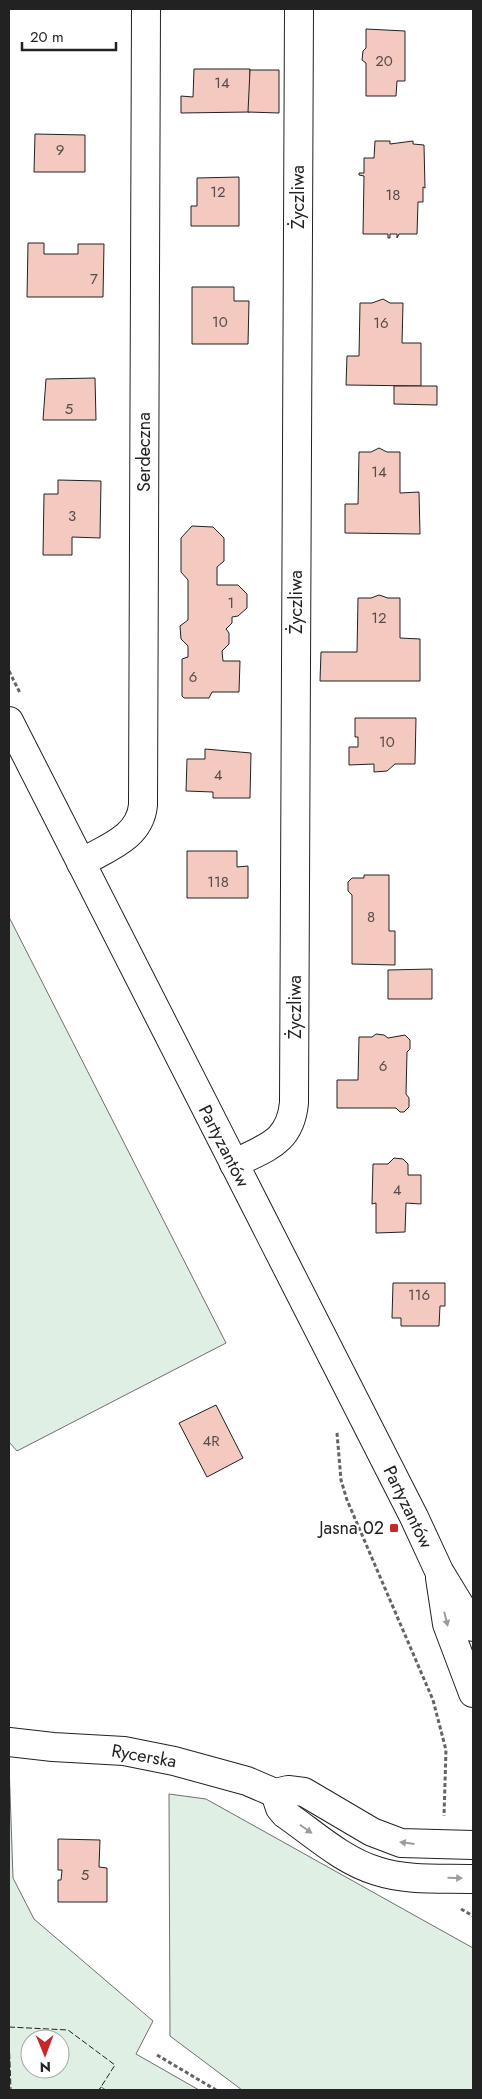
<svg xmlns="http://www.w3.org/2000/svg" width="482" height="2099" font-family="Jost,sans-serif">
	<rect width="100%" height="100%" fill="#fff"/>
	<g fill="#e0efe3" stroke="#6f6f6f" fill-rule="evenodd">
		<path d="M9,896V917L226,1343L17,1451L9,1442Z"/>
		<path d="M9,1763L13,1878L34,1919L153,2021L136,2054L199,2090H106L101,2087L99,2090H9ZM30,2039H60V2069H30Z"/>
		<path d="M169,1794L206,1799L473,1948V2090H242L170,2036Z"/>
	</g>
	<g fill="#f3c9c0" stroke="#222">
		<path d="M366,29L405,31V81H397L396,96H366V63L362,60L363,51L366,48Z"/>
		<path d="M194,69H250V112L181,113V96L193,97Z"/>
		<path d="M250,70H279V113L248,112Z"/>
		<path d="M35,134L85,135V172H34Z"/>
		<path d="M375,141H390V144L413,141V144L424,145L425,188L423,187V202H418L417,234H399L397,238V234H390V238H388V234H363L364,176L359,175V173H364V158H374Z"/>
		<path d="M239,177V226H191V206H197V178Z"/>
		<path d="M28,243H44V254H78V244H104L103,297H27Z"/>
		<path d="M192,287H234V301H249L248,344H192Z"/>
		<path d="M383,299L390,303H403L402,343H421V386L346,385L347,356H359L360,303H372Z"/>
		<path d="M95,378L96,420H43L46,379Z"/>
		<path d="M394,386H437V405L394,404Z"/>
		<path d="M379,448L387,452H400V493L419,492L420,534L345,533V504H358L359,452H371Z"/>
		<path d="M58,480L101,481L100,538L72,537V555H43L44,494H58Z"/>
		<path d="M192,526L213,527L224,538V561L217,567V585H238L247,594V608L238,616L232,617V623L226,629L229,633V644L222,651L223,661H240L239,692H212L209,698H184L182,696V659L188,657V646L181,639L180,626L188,620V580L181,572V538Z"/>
		<path d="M379,595L388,598H400V638L420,639V681H320L321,652H357L358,598H371Z"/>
		<path d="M355,718H416L415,764H395L387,771L374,772V764L349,765V747H358V737H355Z"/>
		<path d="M205,749L251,753L250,798H213V792L186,791L187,759H205Z"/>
		<path d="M187,851H237V867L248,866V898H187Z"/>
		<path d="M364,875H389V931H395V965L352,964V895L348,891V882L352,878H364Z"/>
		<path d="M432,969V999H388V970Z"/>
		<path d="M376,1034L384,1035L388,1038L405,1035L410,1040V1049L407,1052L406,1094L409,1098V1107L404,1112H400L396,1108H337V1080H358L359,1037H372Z"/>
		<path d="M394,1158L403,1159L408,1164V1175H421V1204L406,1203L405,1232L376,1233V1203L372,1204L373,1164H388Z"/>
		<path d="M393,1283H445V1306H440L439,1326H401V1318H392Z"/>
		<path d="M216,1405L243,1458L207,1477L179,1423Z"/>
		<path d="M58,1839L100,1840L99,1867L107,1868V1902H58V1880H61L62,1870H58Z"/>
	</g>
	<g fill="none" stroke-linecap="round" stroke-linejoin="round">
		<defs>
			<g id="minor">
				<path d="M9,721L414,1517L439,1571L473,1627"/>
				<path d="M81,863C106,848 140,838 143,805L146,9"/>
				<path d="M234,1164C266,1147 290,1143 294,1103L299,9"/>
				<path d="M440,1578L447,1624L473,1693"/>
				<path d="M9,1742L53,1747L124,1751L174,1761L247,1781L275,1793L288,1790L304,1792L372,1832L401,1843L473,1845"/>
				<path d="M275,1793L280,1808L285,1814C314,1834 343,1861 377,1871C407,1881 442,1878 473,1879"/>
			</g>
		</defs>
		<use href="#minor" stroke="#222" stroke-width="30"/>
		<g stroke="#646464" stroke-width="3" stroke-dasharray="4 2.5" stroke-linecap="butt">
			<path d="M9,671L20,693"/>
			<path d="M337,1433L341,1480L347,1500L433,1700L446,1750L444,1816"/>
			<path d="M461,1909L473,1916"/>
			<path d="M157,2055L216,2090"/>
		</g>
		<use href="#minor" stroke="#fff" stroke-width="28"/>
		<g stroke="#222" stroke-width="1" stroke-dasharray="6 2.5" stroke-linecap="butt">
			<path d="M9,2027L68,2030L115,2065L99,2090"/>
			<path d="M9,2036L11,2090"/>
		</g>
	</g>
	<defs><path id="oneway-solid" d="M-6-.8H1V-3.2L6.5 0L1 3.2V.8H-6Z" transform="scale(1.25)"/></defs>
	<g fill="#9c9c9c">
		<use href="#oneway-solid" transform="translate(446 1619) rotate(76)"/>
		<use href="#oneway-solid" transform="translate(306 1829) rotate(35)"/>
		<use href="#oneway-solid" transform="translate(407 1843) rotate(-173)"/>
		<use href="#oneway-solid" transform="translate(455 1878) rotate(2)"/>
	</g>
	<rect fill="#c62828" stroke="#fff" stroke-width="2" x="389" y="1523" width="10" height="10" rx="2.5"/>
	<g text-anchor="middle" stroke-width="4" stroke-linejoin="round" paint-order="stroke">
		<g font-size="15" fill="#564c4a">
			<text x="384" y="66">20</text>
			<text x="222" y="88">14</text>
			<text x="60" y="155">9</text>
			<text x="218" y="197">12</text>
			<text x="393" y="200">18</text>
			<text x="94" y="284">7</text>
			<text x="220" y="327">10</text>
			<text x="381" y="328">16</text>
			<text x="69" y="414">5</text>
			<text x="379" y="477">14</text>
			<text x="72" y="521">3</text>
			<text x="231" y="608">1</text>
			<text x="379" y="623">12</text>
			<text x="193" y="682">6</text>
			<text x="387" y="747">10</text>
			<text x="218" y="780">4</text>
			<text x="218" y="887">118</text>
			<text x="371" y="922">8</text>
			<text x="383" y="1071">6</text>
			<text x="397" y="1195">4</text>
			<text x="419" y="1300">116</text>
			<text x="211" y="1446">4R</text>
			<text x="85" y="1880">5</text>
		</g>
		<g font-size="18" fill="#222" stroke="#fff">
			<text transform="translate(298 197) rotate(-90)" y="6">Życzliwa</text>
			<text transform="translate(144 452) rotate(-90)" y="6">Serdeczna</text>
			<text transform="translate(296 602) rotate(-90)" y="6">Życzliwa</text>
			<text transform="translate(295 1007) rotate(-90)" y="6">Życzliwa</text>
			<text transform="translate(224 1146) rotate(63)" y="6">Partyzantów</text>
			<text transform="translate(408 1507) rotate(64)" y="6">Partyzantów</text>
			<text transform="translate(144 1756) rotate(10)" y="6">Rycerska</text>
		</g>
		<g font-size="18" fill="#222" stroke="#fff" text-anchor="end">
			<text x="384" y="1534">Jasna 02</text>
		</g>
	</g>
	<rect width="482" height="2099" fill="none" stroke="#222222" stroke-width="20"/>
	<g transform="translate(45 2054) rotate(179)"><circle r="24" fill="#ffffff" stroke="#a7a7a7"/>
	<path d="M0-4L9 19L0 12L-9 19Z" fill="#c62828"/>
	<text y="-8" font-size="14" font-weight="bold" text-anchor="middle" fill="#222222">N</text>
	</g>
	<path d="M22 42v8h94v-8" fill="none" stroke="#222222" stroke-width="2.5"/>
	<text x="30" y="42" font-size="15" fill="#222222" stroke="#ffffff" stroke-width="4" paint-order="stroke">20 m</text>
</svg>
